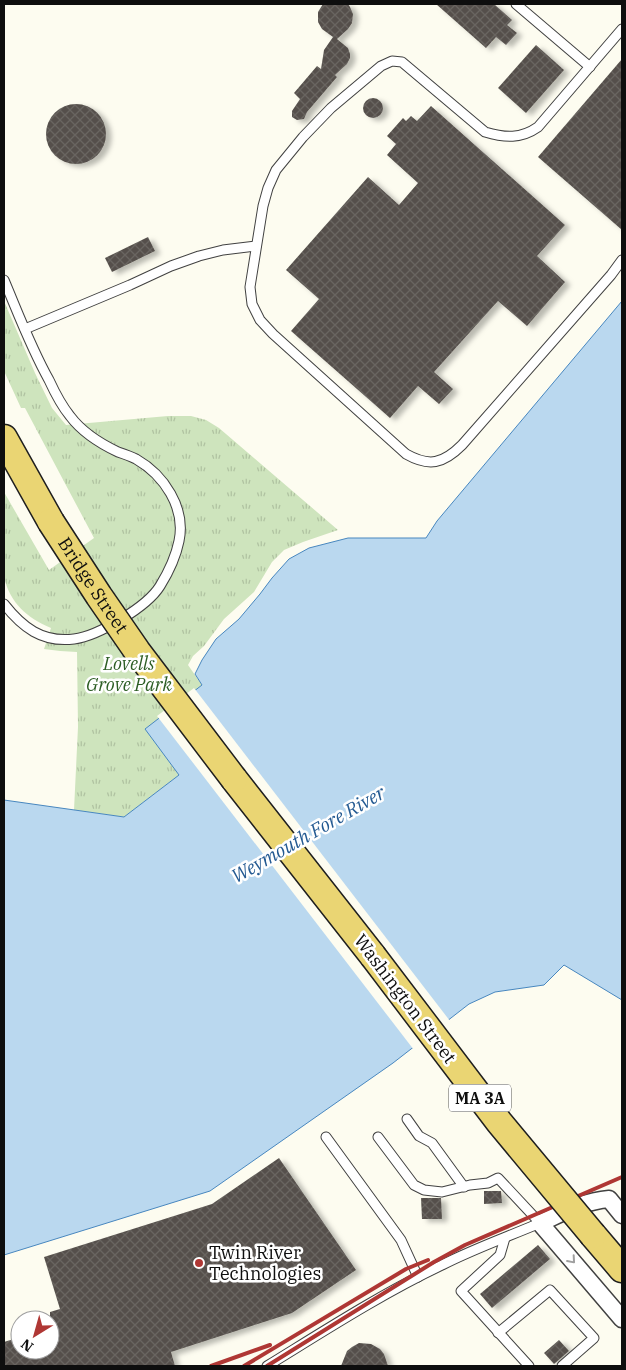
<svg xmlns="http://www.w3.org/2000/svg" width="626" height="1370" font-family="'IBM Plex Serif',serif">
	<defs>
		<pattern id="park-tufts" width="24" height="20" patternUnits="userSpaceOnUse" patternTransform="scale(1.25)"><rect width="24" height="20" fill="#cee4bd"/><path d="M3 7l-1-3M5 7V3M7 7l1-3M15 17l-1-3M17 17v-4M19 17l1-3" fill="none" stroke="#b0c2a1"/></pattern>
		<pattern id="building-cross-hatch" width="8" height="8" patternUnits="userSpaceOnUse" patternTransform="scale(1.25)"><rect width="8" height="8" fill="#55504b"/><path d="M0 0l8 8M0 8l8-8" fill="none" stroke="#696561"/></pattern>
		<filter id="shadow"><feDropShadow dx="5.5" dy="3" stdDeviation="2.5" flood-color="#0004"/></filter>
	</defs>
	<rect width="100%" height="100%" fill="#fdfcf0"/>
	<path fill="url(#park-tufts)" d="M4,301L35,373L52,408L66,425L168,416H191L206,420L219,428L338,530L303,542L284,550L272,562L254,592L224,619L204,646L193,656L188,665L202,685L179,775L124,817L74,810L78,727L77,652L60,651L44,649L51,628C27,618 10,603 4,577C2,567 4,556 4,546C4,528 4,510 4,492L49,570L94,538L25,408H21L4,371Z"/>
	<path fill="#bad8ef" stroke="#4887bf" d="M622,301V1000L564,965L544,985L495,992L469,1004L393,1063L210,1191L4,1255V800L124,817L179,775L145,729L202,685L195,674L202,660L216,639L239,619L260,594L272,578L289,559L309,548L348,538H426L437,521Z"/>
	<path fill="#fdfcf0" d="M194,688L450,1021L414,1050L157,716Z"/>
	<g fill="url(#building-cross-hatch)" filter="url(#shadow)">
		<path d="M323,4H348L350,7L353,14L352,23L348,29L337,39L348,48L350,54V58L347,64L335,75L337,77L307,112L304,119L297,120L292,117V111L300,99L294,93L317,66L321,69L324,50L333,37L322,29L318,22V12Z"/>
		<path d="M436,4H494L512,20L507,25L517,33L506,45L496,37L486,48Z"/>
		<path d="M536,45L564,70L526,113L498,88Z"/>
		<path d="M622,59V230L538,157Z"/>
		<circle cx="373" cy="108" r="10"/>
		<circle cx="76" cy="134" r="30"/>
		<path d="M431,106L565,225L537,256L565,282L527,326L498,301L434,372L453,389L439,404L418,386L390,418L291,331L319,299L286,270L368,177L399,205L418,183L387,155L396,144L387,136L403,118L406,121L411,116L417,121Z"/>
		<path d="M148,237L155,251L112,272L105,258Z"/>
		<path d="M279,1158L356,1270L292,1313L171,1352L175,1366H4V1342L20,1337V1350H50V1312L60,1309L44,1257L212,1204Z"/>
		<path d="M484,1191H501L502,1203L484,1204Z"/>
		<path d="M421,1198H441L442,1219H422Z"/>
		<path d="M538,1245L550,1259L492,1308L480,1294Z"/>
		<path d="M559,1340L569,1351L554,1364L544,1353Z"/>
		<path d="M359,1343L371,1344L380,1349L384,1354L388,1366H341L347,1351L352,1347Z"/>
	</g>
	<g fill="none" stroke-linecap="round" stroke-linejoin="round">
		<defs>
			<g id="lane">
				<path d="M516,4L590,67"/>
				<path d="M622,29L538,127C521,139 505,138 485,132L402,62L392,61L381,66L331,108L303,137L276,170L268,188L263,206L250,287L252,304L260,320L273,334L406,454C429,467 443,464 462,445L611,275L622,260"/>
				<path d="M4,280C18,313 31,348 49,380C55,393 61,405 70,416C82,432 101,444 118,452C124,454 130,456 136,459C164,475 186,508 179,541C176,556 168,573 160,586C147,607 98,636 74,639C42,643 22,627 4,604"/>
				<path d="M25,329L130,285L171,266L199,256L223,250L256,246"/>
				<path d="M407,1119L419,1136L432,1143L464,1187"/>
				<path d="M326,1137L401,1240L418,1277"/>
				<path d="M505,1238L500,1255L461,1291L529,1366"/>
				<path d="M498,1333L550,1290L594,1338L562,1366"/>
				<path d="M267,1366C324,1331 381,1294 442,1265C473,1249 507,1237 540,1223L498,1178L488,1183L470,1185L442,1192L424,1190L414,1185L378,1137"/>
			</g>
			<path id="street" d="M622,1215L609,1199C584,1201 562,1213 540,1223L622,1319"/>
			<g id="primary">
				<path d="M4,438L51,522"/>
				<path d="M234,779L373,956"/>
				<path d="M593,1235L622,1269"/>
			</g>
		</defs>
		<use href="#lane" stroke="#414141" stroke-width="11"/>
		<use href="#street" stroke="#414141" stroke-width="19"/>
		<use href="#primary" stroke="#1f1f1f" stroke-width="29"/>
		<use href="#lane" stroke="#fff" stroke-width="9"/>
		<use href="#street" stroke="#fff" stroke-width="16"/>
		<use href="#primary" stroke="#ead573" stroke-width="26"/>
		<g stroke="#af3734" stroke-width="4">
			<path d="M211,1366L270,1345"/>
			<path d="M244,1366L406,1269L428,1260"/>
			<path d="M267,1366L434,1262L465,1245L622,1177"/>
		</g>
		<defs>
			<g id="primary-bridge">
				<path id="s1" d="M51,522L99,596L137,651L234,779"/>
				<path d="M373,956L499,1122L593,1235"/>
			</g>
		</defs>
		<use href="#primary-bridge" stroke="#1f1f1f" stroke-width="29" stroke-linecap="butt"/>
		<use href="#primary-bridge" stroke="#ead573" stroke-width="26"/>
	</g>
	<defs><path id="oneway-chevron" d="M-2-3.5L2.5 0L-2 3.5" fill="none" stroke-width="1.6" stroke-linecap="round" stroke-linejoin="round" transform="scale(1.25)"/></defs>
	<use stroke="#9f9f9f" href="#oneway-chevron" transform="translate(572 1260) rotate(49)"/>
	<circle fill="#af3734" stroke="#fff" stroke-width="2" cx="199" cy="1263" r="5"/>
	<g text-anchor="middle" stroke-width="5" stroke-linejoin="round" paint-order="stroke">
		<rect fill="#fff" stroke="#565656" stroke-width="1" x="449" y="1084.5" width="62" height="27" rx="4"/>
		<g font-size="16" font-weight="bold" fill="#0e0e0e">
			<text x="480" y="1104">MA 3A</text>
		</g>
		<g font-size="18" fill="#0e0e0e" stroke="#fff">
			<text dy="6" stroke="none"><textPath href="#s1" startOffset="76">Bridge Street</textPath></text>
			<text transform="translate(405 999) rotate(53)" y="6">Washington Street</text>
		</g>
		<g font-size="18" font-style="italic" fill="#2d5e25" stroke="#fff">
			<text x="129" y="670">Lovells<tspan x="129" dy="21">Grove Park</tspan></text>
		</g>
		<g font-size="18" fill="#0e0e0e" stroke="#fff" text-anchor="start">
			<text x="209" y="1259">Twin River<tspan x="209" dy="21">Technologies</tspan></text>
		</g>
		<g font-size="19" font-style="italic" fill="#245a92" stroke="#fff">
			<text transform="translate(308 834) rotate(-30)" y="7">Weymouth Fore River</text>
		</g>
	</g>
	<rect width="626" height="1370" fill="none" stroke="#0e0e0e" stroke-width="10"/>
	<g transform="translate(35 1335) rotate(217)"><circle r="24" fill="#ffffff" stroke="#9f9f9f"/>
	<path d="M0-4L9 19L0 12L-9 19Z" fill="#af3734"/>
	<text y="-8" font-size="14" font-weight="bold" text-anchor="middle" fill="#0e0e0e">N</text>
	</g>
</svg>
